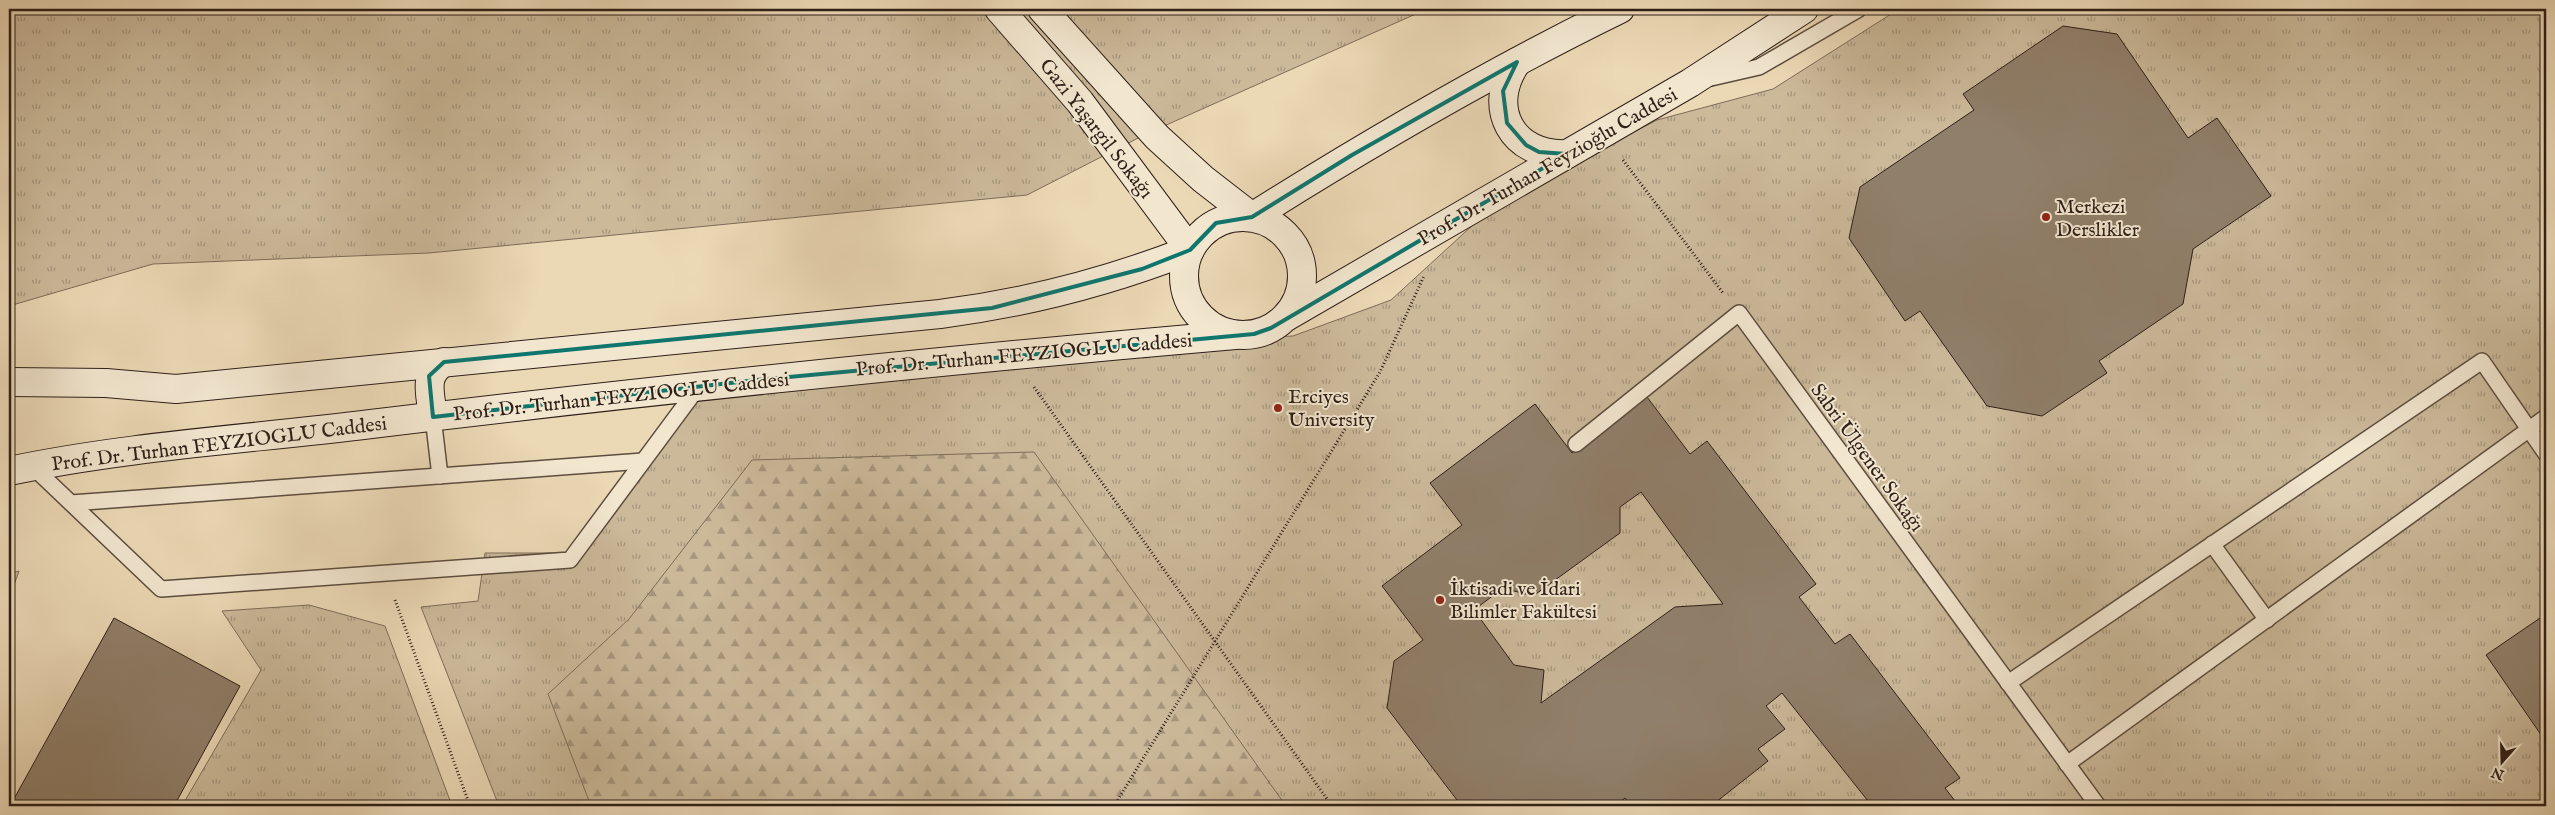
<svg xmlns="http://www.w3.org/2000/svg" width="2555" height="815" font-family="'IM FELL English',serif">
	<defs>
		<pattern id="grass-tufts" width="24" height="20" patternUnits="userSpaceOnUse" patternTransform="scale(1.25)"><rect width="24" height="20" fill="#cbb99a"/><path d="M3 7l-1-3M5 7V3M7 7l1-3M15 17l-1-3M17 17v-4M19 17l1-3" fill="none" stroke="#a5967d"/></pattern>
		<pattern id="forest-firs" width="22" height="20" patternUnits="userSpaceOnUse" patternTransform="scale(1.25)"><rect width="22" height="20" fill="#cbb99a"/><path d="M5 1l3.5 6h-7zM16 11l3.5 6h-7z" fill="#a5967d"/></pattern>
	</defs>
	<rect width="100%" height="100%" fill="#ebd8b5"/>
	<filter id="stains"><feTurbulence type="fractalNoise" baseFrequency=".004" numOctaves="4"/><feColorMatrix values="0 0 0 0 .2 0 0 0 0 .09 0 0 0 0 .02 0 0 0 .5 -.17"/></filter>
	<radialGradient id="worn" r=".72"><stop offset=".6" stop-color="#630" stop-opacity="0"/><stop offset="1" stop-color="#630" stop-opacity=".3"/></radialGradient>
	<g fill="url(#grass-tufts)" stroke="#7c6c59">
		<path d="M9,9H1427L1146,134L1027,195L429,253L153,264L9,306Z"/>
		<path d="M1899,9H2546V806H499L421,607L478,601L485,553H571L696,391L1209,340L1293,336L1391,300L1474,224L1580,159L1657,120L1773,89Z"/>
		<path d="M19,571L9,599V574Z"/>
		<path d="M309,605L385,626L452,806H182L261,670L222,611Z"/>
	</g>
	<path fill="url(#forest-firs)" stroke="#7c6c59" d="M1034,452L1286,806H591L548,694L629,619L752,460Z"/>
	<g fill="#907f6a" stroke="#2e1f18" fill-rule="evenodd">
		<path d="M2063,26L2117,34L2188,138L2217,118L2271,196L2193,249L2183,304L2099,361L2107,373L2042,416L1987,406L1920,311L1905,321L1849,238L1860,187L1974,110L1963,94Z"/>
		<path d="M1647,397L1690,454L1707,441L1816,584L1799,597L1835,644L1850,634L1960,778L1945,788L1959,806H1872L1782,693L1766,706L1785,729L1758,749L1768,761L1711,806H1631L1625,798L1615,806L1460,804L1387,708L1394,661L1423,640L1382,586L1462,525L1430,483L1535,404L1572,453ZM1641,492L1723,604L1675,607L1541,703L1544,670L1514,665L1474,610L1503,588L1533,596L1620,533V507Z"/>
		<path d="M2546,614V742L2486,655Z"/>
		<path d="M114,618L240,686L174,806H10Z"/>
	</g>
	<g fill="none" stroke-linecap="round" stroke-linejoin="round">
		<defs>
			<g id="lane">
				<path d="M1711,78L1759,67L1859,9"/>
				<path d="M433,417L440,476"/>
				<path d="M1576,444L1739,313L2098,806"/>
				<path d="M32,466L161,589L570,560L699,386"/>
				<path d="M71,503L643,461"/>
				<path d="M2212,544L2267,620"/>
				<path d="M2008,683L2482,361L2546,454"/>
				<path d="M2067,764L2546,417"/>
			</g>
			<g id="secondary">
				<path d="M1042,9L1157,137L1203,179L1252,217C1371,142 1493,71 1620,9"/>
				<path d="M1517,62C1485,107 1512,157 1567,154"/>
				<circle cx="1243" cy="276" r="59"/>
				<path d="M1286,317L1690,83L1804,9"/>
				<path d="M9,382L106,383L176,389L940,314C1027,303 1108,282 1190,250L1080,102L999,9"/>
				<path d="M433,417C431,394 422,376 444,362"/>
				<path d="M9,471C128,446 251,439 371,424C659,389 947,360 1235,335"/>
			</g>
		</defs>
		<use href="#lane" stroke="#5d4d3f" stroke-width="18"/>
		<use href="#secondary" stroke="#2e1f18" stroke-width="30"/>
		<g stroke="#2e1f18" stroke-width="3" stroke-dasharray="1 2.5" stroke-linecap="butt">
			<path d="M1623,160L1723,293"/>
			<path d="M1034,387L1332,806"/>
			<path d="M395,600L470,806"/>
			<path d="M1114,806L1380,372L1424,276"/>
		</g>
		<use href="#lane" stroke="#f2e6cf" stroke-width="15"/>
		<use href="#secondary" stroke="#f2e6cf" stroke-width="28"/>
	</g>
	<path fill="none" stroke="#0f766e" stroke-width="4" stroke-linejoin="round" d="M1517,62L1503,91L1507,123L1526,145L1539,152L1567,154L1271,328L1254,334L756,380L433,417L429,376L444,362L992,308L1142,269L1190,250L1216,223L1252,217L1352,155Z"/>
	<g fill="#8f2418" stroke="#f2e6cf" stroke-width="2">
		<circle cx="2046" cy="217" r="5"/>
		<circle cx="1278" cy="408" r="5"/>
		<circle cx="1440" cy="600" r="5"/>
	</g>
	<g text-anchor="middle" stroke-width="4" stroke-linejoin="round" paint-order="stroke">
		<g font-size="20" fill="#2e1f18" stroke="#f2e6cf">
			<text transform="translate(1097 128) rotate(52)" y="7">Gazi Yaşargil Sokağı</text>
			<text transform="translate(1547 166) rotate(-30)" y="7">Prof. Dr. Turhan Feyzioğlu Caddesi</text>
			<text transform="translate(1024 354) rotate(-5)" y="7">Prof. Dr. Turhan FEYZIOGLU Caddesi</text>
			<text transform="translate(621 396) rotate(-6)" y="7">Prof. Dr. Turhan FEYZIOGLU Caddesi</text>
			<text transform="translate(219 443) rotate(-7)" y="7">Prof. Dr. Turhan FEYZIOGLU Caddesi</text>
			<text transform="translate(1868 457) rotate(54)" y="7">Sabri Ülgener Sokağı</text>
		</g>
		<g font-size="20" fill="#2e1f18" stroke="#f2e6cf" text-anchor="start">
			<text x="2056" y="213">Merkezi<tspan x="2056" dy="23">Derslikler</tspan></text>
			<text x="1288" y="403">Erciyes<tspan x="1288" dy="23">University</tspan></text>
			<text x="1450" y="595">İktisadi ve İdari<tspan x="1450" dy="23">Bilimler Fakültesi</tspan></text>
		</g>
	</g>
	<rect width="2555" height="815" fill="none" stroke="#ebd8b5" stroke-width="30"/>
	<rect x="10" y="10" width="2535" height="795" fill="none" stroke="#2e1f18" stroke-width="2.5"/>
	<rect x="15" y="15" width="2525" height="785" fill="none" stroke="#2e1f18"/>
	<g transform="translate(2502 762) rotate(200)" stroke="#f2e6cf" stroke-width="4" paint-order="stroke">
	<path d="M0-4L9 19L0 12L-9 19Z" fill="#2e1f18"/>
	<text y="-8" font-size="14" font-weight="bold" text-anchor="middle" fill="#2e1f18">N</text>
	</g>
	<rect width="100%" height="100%" filter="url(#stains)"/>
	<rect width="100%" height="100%" fill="url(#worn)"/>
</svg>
